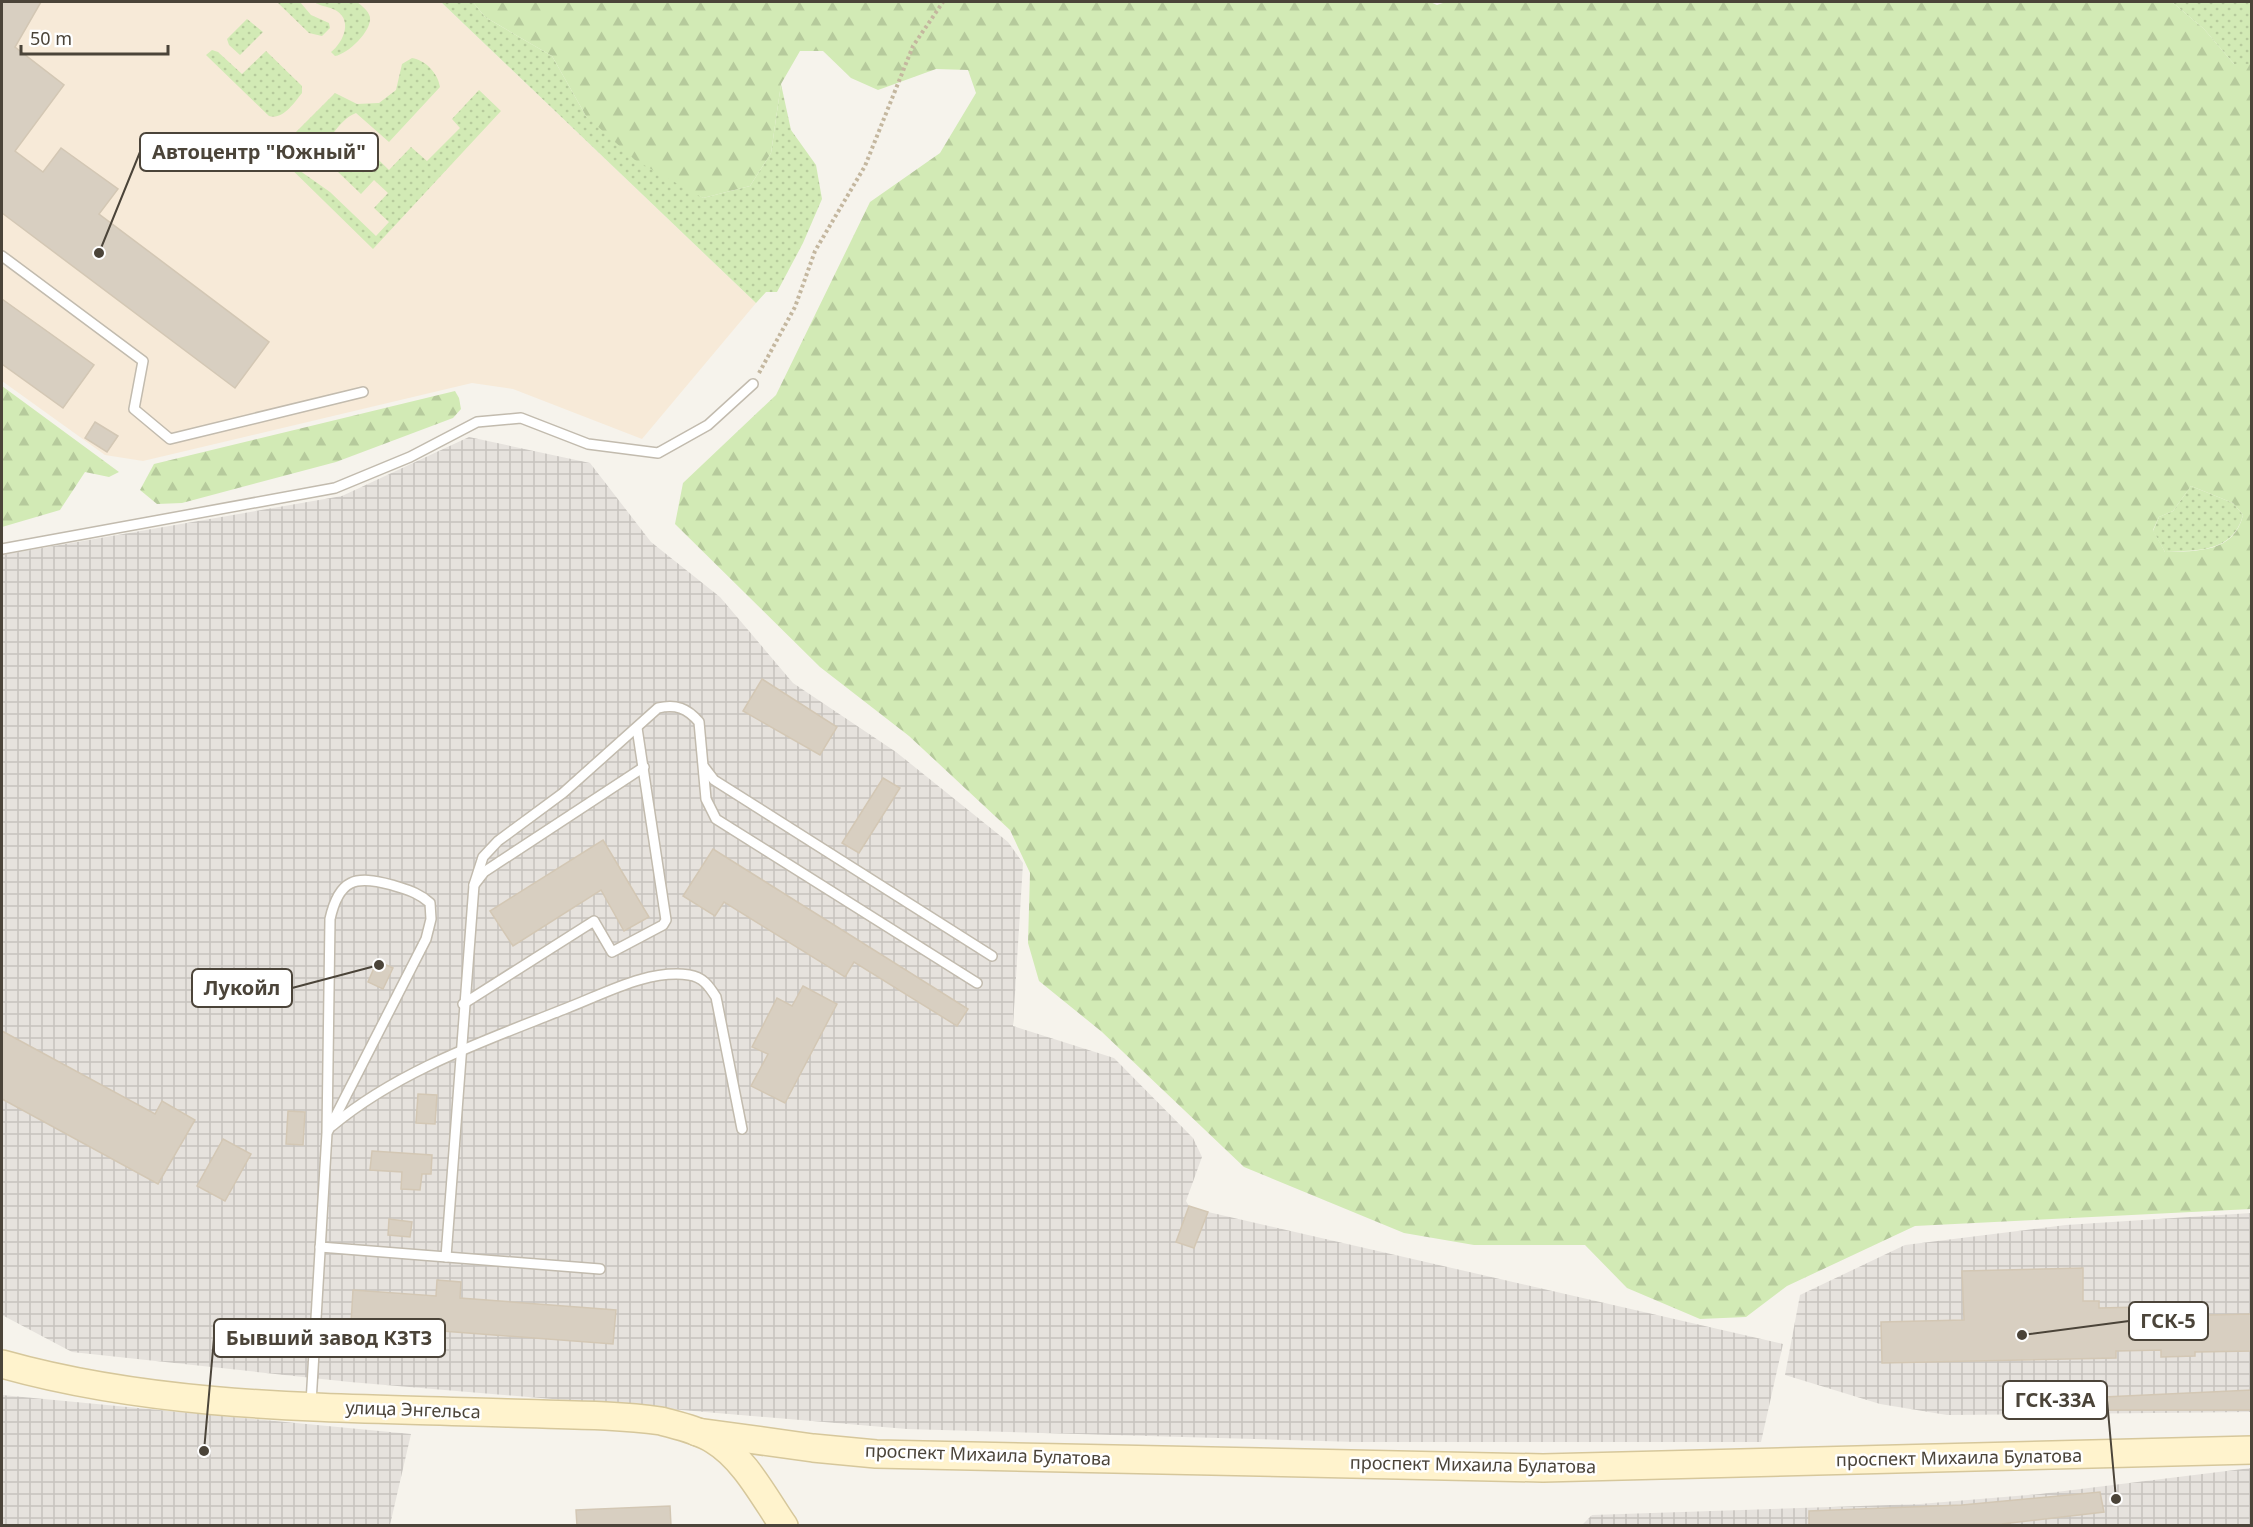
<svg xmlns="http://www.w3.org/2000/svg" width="2253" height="1527" font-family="'Noto Sans',sans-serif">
	<defs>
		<pattern id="industrial-grid" width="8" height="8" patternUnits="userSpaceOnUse" patternTransform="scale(1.5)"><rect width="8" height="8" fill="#e6e2dd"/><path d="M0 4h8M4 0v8" fill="none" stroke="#c7c3be"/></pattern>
		<pattern id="green-dots" width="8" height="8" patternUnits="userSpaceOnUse" patternTransform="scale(1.5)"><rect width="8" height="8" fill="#d2eab5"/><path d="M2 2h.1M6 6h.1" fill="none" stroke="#b6ca9c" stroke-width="1.8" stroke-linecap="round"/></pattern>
		<pattern id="forest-firs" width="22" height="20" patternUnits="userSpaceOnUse" patternTransform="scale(1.5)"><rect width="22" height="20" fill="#d2eab5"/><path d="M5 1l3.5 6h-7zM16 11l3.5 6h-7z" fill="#b6ca9c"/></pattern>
	</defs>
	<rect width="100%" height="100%" fill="#f6f3ec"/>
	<path fill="#f7ead8" d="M2,2H441L756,303L642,439L513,389L472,383L143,461L105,455L2,381Z"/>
	<g fill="url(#industrial-grid)">
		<path d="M469,437L590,463L651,542L720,597L793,683L896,752L1008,842L1023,863L1013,1026L1114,1058L1193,1138L1202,1157L1186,1201L1189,1206L1208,1212L1783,1344L1761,1442H1356L907,1429L350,1382L72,1352L2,1315V555L342,496Z"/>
		<path d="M2251,1213V1412L1947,1415L1880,1404L1785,1375L1800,1295L1905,1245L2066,1225Z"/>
		<path d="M2,1395L411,1434L390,1525H2Z"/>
		<path d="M2251,1468V1525L1581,1526L1592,1515L1920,1504L2040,1494Z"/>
	</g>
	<g fill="url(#green-dots)">
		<path d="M277,2H300L311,15L329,23L330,28L322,36L309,33Z"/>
		<path d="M314,2H357C362,6 368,10 370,17C372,31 348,54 335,56L331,52C344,42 354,18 333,9C326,6 320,6 314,2Z"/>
		<path d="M441,2H473L485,17L552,56L586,116L703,198L750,186L771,153L781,84L791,130L816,165L822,199L803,243L777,292H766L756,303Z"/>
		<path d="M2172,2H2251V64H2234L2204,29Z"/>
		<path d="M247,19L263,32L240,55L229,45L227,39Z"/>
		<path d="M212,50L218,52L242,74L266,51L302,86V93C294,103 283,120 269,116L206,55Z"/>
		<path d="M412,58C425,60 438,73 440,87L389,142L356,113C328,124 327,169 291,137L335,93L357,104L379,103L396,90L402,64Z"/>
		<path d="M479,90L501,111L373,249L276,154L330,192L376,236L389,222L374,208L388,193L374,180L361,194L338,172V159L357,139L389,170L411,147L427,161L460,128L452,119Z"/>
		<path d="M2191,486L2233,503L2243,515C2233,553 2197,550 2165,552L2153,531L2159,517L2173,511Z"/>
	</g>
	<g fill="url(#forest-firs)" fill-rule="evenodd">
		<path d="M473,2H1430L1437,5L1446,2H2172L2204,29L2234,64H2251V1209L1915,1226L1787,1286L1746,1317L1700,1319L1627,1288L1585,1245H1474L1404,1233L1244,1167L1102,1032L1039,981L1028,943L1030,873L1010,830L909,736L820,667L675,524L683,483L776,395L870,202L940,153L976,93L968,70L936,69L878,90L851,78L823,51H800L781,84L771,153L750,186L703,198L635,160L586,116L552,56L485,17ZM2191,486L2233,503L2243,515C2234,553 2197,551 2165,552L2153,530L2159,517L2173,511Z"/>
		<path d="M2,386L119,472L109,477L85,472L60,510L2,527Z"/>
		<path d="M455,391L459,398L461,409L453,418L336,462L182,503L157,504L140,490L154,464Z"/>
	</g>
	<g fill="#d8cfc1" stroke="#d3c7b4" stroke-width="1.5">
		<path d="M2,2H41L15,47L64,85L15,151L43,172L61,148L118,189L99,214L269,342L235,388L2,213Z"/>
		<path d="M2,299L94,365L63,408L2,364Z"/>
		<path d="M95,422L118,436L107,452L85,438Z"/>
		<path d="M762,679L837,727L820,755L743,711Z"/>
		<path d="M883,778L900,788L859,853L842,843Z"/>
		<path d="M603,840L649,917L624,931L601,890L513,946L490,911Z"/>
		<path d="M713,849L968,1009L957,1026L854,962L845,977L724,902L715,916L683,896Z"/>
		<path d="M377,961L393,968L383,989L368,982Z"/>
		<path d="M803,986L837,1004L785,1103L751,1086L768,1054L752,1047L777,998L792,1006Z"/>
		<path d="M2,1031L155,1114L162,1101L195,1120L158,1184L2,1099Z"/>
		<path d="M418,1094L437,1095L435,1124L416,1123Z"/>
		<path d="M288,1111L305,1112L303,1145L286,1144Z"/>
		<path d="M223,1139L251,1154L225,1201L197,1186Z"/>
		<path d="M372,1151L432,1155L431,1174H422L420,1190L401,1189L402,1172L370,1170Z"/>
		<path d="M1189,1206L1208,1212L1194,1248L1176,1242Z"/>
		<path d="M389,1219L412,1222L410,1237L388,1235Z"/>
		<path d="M2083,1268V1301H2099V1308L2140,1307V1311H2164V1316L2252,1314V1351L2195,1352V1356L2161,1357V1350L2116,1351V1358L1882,1363L1881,1322L1964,1320L1962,1271Z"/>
		<path d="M437,1280L461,1282L460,1298L616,1310L613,1344L351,1324L353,1290L436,1296Z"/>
		<path d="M2252,1390V1410H2104V1397Z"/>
		<path d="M2100,1492L2104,1512L2002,1524L1809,1526V1511L1962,1505Z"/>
		<path d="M670,1506L671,1526H577L576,1510Z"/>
	</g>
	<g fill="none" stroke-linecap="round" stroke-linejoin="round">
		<defs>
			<g id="lane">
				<path d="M2,256L143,361L134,409L170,439L363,392"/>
				<path d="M2,549L335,488L410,457L477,422L521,418L588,444L658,453L708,425L753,384"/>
				<path d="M704,767L714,780L992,956"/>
				<path d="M474,885L483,857L498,841L563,793L658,708C676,704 687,708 699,722L706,799L716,819L977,983"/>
				<path d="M463,1004L594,921L612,952L663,925L666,920L637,728"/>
				<path d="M332,1126C399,1070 487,1040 567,1008C604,994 648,969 689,975C703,977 709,986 716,997L742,1129"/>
				<path d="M320,1247L600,1269"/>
				<path d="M446,1257L474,885L484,872L644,767"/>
				<path d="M311,1403L327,1133L330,919C339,879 355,875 392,885C407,890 418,892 430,903L431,919L426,939L327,1133"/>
			</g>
			<g id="secondary">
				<path d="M2,1364C166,1410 337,1407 507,1413C558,1415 611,1414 661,1421C679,1426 698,1430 714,1440C744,1458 764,1497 784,1526"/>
				<path d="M697,1432L813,1448L876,1454L1543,1468L2252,1450"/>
			</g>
		</defs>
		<use href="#lane" stroke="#c2bbae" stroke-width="12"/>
		<use href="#secondary" stroke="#d6c79b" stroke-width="30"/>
		<path stroke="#c4b79f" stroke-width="4" stroke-dasharray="3 3" stroke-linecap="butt" d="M759,373L795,307L815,251L865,166L913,46L943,2"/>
		<use href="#lane" stroke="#fff" stroke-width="9"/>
		<use href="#secondary" stroke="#fff3cd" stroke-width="27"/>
	</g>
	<g text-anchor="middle" stroke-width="5" stroke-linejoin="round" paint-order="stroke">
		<g font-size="18" fill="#4b4439" stroke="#fff">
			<text transform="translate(413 1410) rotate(2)" y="6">улица Энгельса</text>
			<text transform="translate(988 1455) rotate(2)" y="6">проспект Михаила Булатова</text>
			<text transform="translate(1959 1458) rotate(-1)" y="6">проспект Михаила Булатова</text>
			<text transform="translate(1473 1465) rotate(1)" y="6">проспект Михаила Булатова</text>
		</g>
	</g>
	<path fill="none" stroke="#4b4439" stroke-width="2" d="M99 253L140 152M379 965L292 988M2022 1335L2129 1321M204 1451L214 1338M2116 1499L2107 1400"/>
	<g fill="#4b4439" stroke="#fff" stroke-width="2">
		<circle cx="99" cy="253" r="6"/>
		<circle cx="379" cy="965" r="6"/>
		<circle cx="2022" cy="1335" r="6"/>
		<circle cx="204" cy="1451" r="6"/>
		<circle cx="2116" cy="1499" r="6"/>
	</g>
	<g fill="#fff" stroke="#4b4439" stroke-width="2">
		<rect x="140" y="133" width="238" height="38" rx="6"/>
		<rect x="192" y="969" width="100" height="38" rx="6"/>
		<rect x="2129" y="1302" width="79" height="38" rx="6"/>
		<rect x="214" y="1319" width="231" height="38" rx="6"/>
		<rect x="2003" y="1381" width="104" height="38" rx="6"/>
	</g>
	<g font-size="20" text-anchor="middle" font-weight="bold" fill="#4b4439">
		<text x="259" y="159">Автоцентр "Южный"</text>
		<text x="242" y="995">Лукойл</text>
		<text x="2168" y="1328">ГСК-5</text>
		<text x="329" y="1345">Бывший завод КЗТЗ</text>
		<text x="2055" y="1407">ГСК-33А</text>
	</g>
	<rect width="2253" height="1527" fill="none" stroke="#4b4439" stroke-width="6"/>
	<path d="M21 45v9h147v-9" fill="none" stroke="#4b4439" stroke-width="3"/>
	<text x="30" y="45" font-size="18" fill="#4b4439" stroke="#ffffff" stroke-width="4.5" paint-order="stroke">50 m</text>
</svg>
